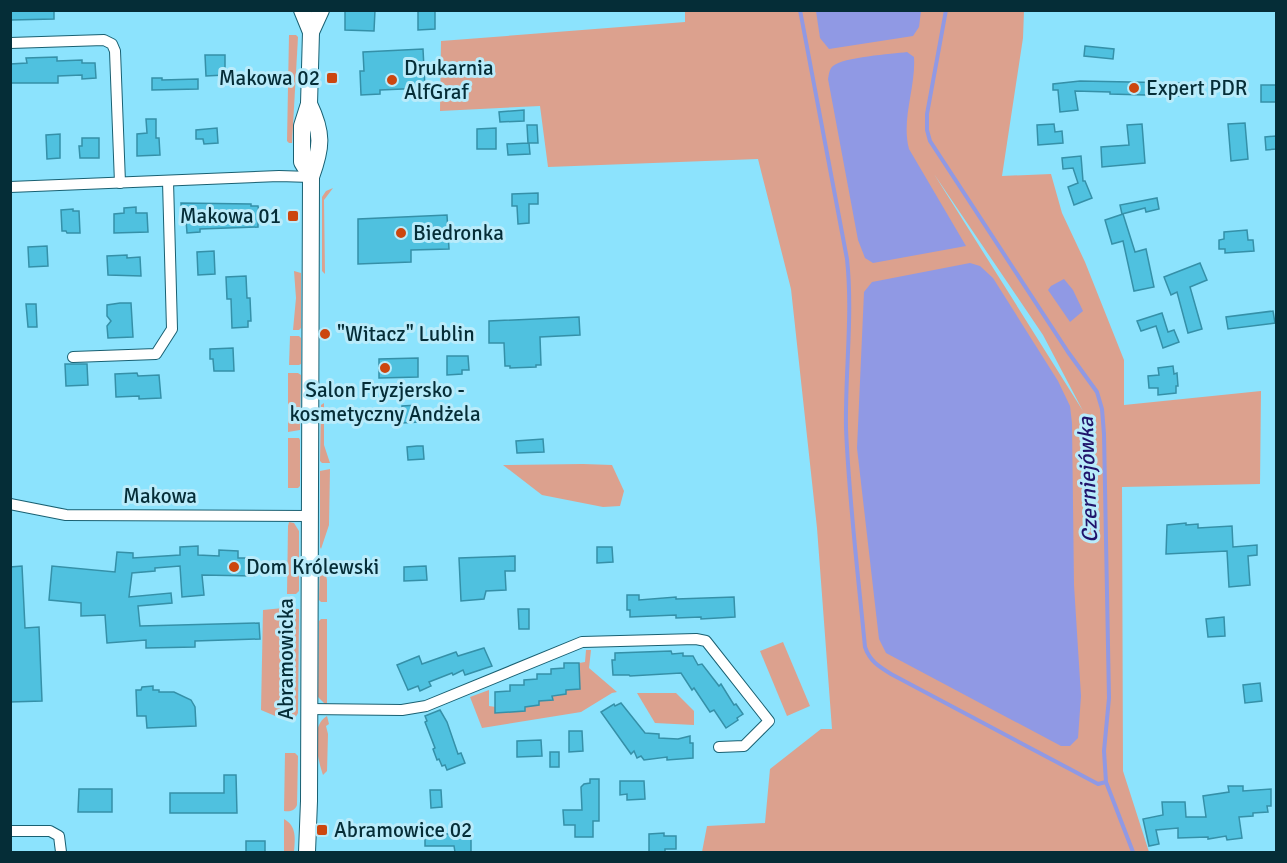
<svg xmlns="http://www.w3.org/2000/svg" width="1287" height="863" font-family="Signika,sans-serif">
	<rect width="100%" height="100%" fill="#8ce3fd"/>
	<g fill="#dca18e" fill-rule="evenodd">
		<path d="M685,11H1024L1023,38L1002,176L1051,174L1062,213L1085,262L1124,360V405L1261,391L1260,484L1122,487L1123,771L1149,852H702L707,826L765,823L770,769L821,729H832L817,528L791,289L758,159L548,167L540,106L440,111L441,41L685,22ZM934,174L1043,335L1083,411Z"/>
		<path d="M289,35H296L298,37L292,143H289L287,141Z"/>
		<path d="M333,188L324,200L325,274L322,271V197L326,191Z"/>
		<path d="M294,271L301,273V328L299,330H293L296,298Z"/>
		<path d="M290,336H299L301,338V364L299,365H289Z"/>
		<path d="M288,373H298L301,375L300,430L288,432Z"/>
		<path d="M324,403V445L330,463H322L320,461L321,405Z"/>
		<path d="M288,438H299L300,440V486L298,488H288Z"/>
		<path d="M583,464L612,465L624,491L620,506L603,507L542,495L503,465Z"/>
		<path d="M330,469L329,525L321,549L320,547V471Z"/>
		<path d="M289,522L294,523L299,531V591L296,594H287L288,526Z"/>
		<path d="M322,557L327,580V602H321L319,600L320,560Z"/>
		<path d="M283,608L280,718L261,710L263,610Z"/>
		<path d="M287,608L299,609V613L298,713C295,719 292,721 286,720Z"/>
		<path d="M321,619H327V706L318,697L319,621Z"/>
		<path d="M783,642L810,706L787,716L760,651Z"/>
		<path d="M586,650H591L589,668L617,692L612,693L581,712L482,728L470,697L489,690V706L525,711V705L539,706V700H553L552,694H566V689H579V663L585,662Z"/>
		<path d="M637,693H676L694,711V725L655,723Z"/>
		<path d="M327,716L329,724L326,726L328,734L327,771L323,775C318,760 309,726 327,716Z"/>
		<path d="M285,753H295L298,756L297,805C295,811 289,812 284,811Z"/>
		<path d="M284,819C297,826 295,839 294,852H284Z"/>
	</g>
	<g fill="#9099e4">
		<path d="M816,11V10L921,11L919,27L913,36L829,49L820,38Z"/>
		<path d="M907,52L914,57C916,87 901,119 909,149L966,246L873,263L865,258L858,240L828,79C829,75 829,69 833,66C843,57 892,54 907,52Z"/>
		<path d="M970,263L980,266L993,278L1058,381L1070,406L1072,423L1074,585L1081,696L1078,738L1070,746H1061L886,653L879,639L857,448L864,292L872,282Z"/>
		<path d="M1064,279L1073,290L1083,311L1070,322L1048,290L1051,286Z"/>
	</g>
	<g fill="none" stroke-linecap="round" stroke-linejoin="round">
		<g stroke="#9099e4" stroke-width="4">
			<path d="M800,10L847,259C853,315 845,372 846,428C849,501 858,574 865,647C870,661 878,666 891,674L1098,784L1106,782"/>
			<path d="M946,10L927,114V130L930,141L1068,352L1097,392L1102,409L1104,434L1109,698L1104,751L1106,782L1133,852"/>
		</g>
	</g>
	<g fill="#4fc1df" stroke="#3590a8" stroke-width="1.5">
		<path d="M11,10H54V19L11,20Z"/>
		<path d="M345,10H375L374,31L345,30Z"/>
		<path d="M418,10H435V29L418,30Z"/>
		<path d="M1085,46L1114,49L1113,59L1084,56Z"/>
		<path d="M423,49L425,88L380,90V94L361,95L360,71H364L363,52Z"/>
		<path d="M205,55H225V75L206,76Z"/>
		<path d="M57,57V61L82,60V63H95L96,78L82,79V75L58,76V83H10V64L27,63L26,58Z"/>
		<path d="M152,78H162V80L198,79V89L152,90Z"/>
		<path d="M1080,81L1180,83V96L1110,94V92L1075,91L1078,110L1060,112L1058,90H1053V84Z"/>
		<rect x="1261" y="85" width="15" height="17"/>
		<path d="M524,110V121L500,122L499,112Z"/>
		<path d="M146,119H156V138H159L160,155L137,156V134L147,133Z"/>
		<path d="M1245,123L1248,159L1231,161L1228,124Z"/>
		<path d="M1054,124L1055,132L1062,131L1063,143L1038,145L1037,125Z"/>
		<path d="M1142,124L1145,163L1102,167L1101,147L1129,145L1127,125Z"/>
		<path d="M527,125H537L538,143H529L530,154L508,155L507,144L528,143Z"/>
		<path d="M217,128L218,143L204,144L203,139H196V130Z"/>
		<path d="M496,128V149H477V129Z"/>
		<path d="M60,134V158L47,159L46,135Z"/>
		<path d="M1276,136V149L1266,150L1265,137Z"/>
		<path d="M82,138H99V158H80L79,146H82Z"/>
		<path d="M1081,156L1083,181H1085L1092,198L1074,205L1068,187L1078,183L1073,168L1063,169L1062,158Z"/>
		<path d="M538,193V204H529V223L518,224L517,206H512V194Z"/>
		<path d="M1157,198L1159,209L1146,212L1145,208L1122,214L1120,205Z"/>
		<path d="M181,203L251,204V206H258L260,220H258V227L200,229V232L187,233L186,220H182Z"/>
		<path d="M136,207V213H147L148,232L114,233V214L124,213V208Z"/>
		<path d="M73,209V211H79L80,233H67L66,231H62L61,210Z"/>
		<path d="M1123,214L1135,252L1146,249L1154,287L1134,291L1123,241L1112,244L1105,220Z"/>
		<path d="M447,215L449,249L411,250V262L358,264V219Z"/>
		<path d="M1247,230L1248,240H1253L1254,251L1225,253V249H1219V240L1224,239V232Z"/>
		<path d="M47,246L48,266L29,267L28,247Z"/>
		<path d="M214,251L215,274L198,275L197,252Z"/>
		<path d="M127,255V258L140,257L141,276L108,275L107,256Z"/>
		<path d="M1200,263L1207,280L1190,287L1202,329L1188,333L1177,292L1171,295L1164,277Z"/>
		<path d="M246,276L247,298H250L251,321H248V327L232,328L231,299H227L226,277Z"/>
		<path d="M120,303H131L133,337L108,338L107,326L111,321L107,316V305Z"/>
		<path d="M26,304H36L37,327H28Z"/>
		<path d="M1273,311L1275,323L1228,329L1226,317Z"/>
		<path d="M1162,313L1168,332L1174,330L1179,342L1163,348L1156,326L1141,331L1137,321Z"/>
		<path d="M579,317L580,335L540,337L541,365H536V367L510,368V366H505L504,343H489V321Z"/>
		<path d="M233,348L234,371H214L213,359H210V349Z"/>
		<path d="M447,356H468L469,370H462V374L447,375Z"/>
		<path d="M418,358V377L379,378V359Z"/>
		<path d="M65,364H87L88,385L66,386Z"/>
		<path d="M1173,366L1174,374L1177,373L1178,386H1176V393L1158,395V388H1149L1148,376L1159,375L1158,368Z"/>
		<path d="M137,373L138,376L159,375L161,398L139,399V396L116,397L115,374Z"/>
		<path d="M418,405L419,422L402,423V406Z"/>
		<path d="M543,439L544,452L517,453L516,441Z"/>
		<path d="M417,446H423L424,459L408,460L407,447Z"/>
		<path d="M1186,523V525L1198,524V528L1232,526L1233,547L1257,545V555L1248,556L1250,585L1229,587L1227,551L1166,554L1167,525Z"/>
		<path d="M198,546V555L219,556V550L238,551V558H254V576L202,575L204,595L182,597L180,566L155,568V571L132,573L129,597L171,593L172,603L138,606L140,626L259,623L260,639L195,641V647L146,648V640L107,643L105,615L81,616V603L49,600L52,566L115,572L117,552L133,553V558L180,555V547Z"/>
		<path d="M597,547H612L613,562L597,563Z"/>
		<path d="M515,556V571H505L506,590L486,591L484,599L461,601L459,558Z"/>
		<path d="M22,566L25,628L39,627L42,701L10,702V567Z"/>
		<path d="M426,566L427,580L404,581V567Z"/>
		<path d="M627,595H639V600L676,597V599L734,597L735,617L701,619V617L676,618V615L630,617V610H627Z"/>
		<path d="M518,609H529V629H519Z"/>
		<path d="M1224,617L1225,636L1208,637L1206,619Z"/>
		<path d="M484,648L492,666L465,675L463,670L453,675L452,673L429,682L431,686L420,691L418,686L408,690L397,665L419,656L422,664L456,652L458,656Z"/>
		<path d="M671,651L672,654L683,653V656H693L698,665L702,664L719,686L721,684L734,705L736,704L743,714L737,718L738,720L726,728L714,710L710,712L694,688L692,690L681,673L630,676L629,675H613L612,660H615V653Z"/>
		<path d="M564,663H579L580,689L566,690V694L552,696L553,700L539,701V705L525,707V711L495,713V692L510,691V685H524V680L537,679V674H551V669L564,668Z"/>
		<path d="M1260,683L1262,701L1245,703L1243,685Z"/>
		<path d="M153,686V690H159V692H174L191,700L195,707L196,726L147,728L146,716H137L136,690H141L142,687Z"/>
		<path d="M621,703L645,733L659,734V738L678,739L690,736V743H693V758L667,760V757L644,760L641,756L637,758L634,751L631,754L601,712L614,704L615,706Z"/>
		<path d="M440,710L447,722L458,754L461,753L465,763L447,770L445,765L442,766L439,759L437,760L433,749L435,748L425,722L427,721L425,716Z"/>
		<path d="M569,731H582L583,751L569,752Z"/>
		<path d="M541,740L542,756L517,757V741Z"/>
		<rect x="550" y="752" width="9" height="15"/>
		<path d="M224,775H236L237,813H170V793H224Z"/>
		<path d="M590,779H599V821H593V837H575V825H564L563,810H582L581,787L584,784L590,783Z"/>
		<path d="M620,781H644L645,799L627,800V794L620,795Z"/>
		<path d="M1228,786H1243V791L1271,789V806H1267L1268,812L1253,813V816L1239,817L1242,838L1227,840L1226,836L1208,839V837L1178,838V828L1156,830L1159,844L1149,846L1143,819L1163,815L1162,802H1185L1186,817H1206L1203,796L1229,792Z"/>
		<path d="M79,789H112V812H78Z"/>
		<path d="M430,790H441L442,807L431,808Z"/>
		<path d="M664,833V836H676V849H665V852H649V834Z"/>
		<path d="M425,834H471V852H455L454,846H425Z"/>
		<rect x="246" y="841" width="19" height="11"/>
	</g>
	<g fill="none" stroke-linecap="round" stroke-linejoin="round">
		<defs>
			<g id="street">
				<path d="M10,43L104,40L112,44L115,51L120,183"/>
				<path d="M10,187L279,176L311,177"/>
				<path d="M73,357L156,354L172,329L168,181"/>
				<path d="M10,504L66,515L310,516"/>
				<path d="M308,709L402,710L426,706L582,642L696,639L706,641L769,721L744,746L719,747"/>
				<path d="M10,831H50L59,836L61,852"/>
			</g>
			<g id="primary">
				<path d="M302,10L311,32"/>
				<path d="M311,177L302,162V126L309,104L311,32L321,10"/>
				<path d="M307,852L309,801L311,177C322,147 323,133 309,104"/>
			</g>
		</defs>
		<use href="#street" stroke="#196072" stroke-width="12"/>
		<use href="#primary" stroke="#196072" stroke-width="18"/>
		<use href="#street" stroke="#fff" stroke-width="10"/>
		<use href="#primary" stroke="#fff" stroke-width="16"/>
	</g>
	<g fill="#cc460f" stroke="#b9ebfa" stroke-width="2">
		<rect x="326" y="72" width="12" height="12" rx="3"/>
		<circle cx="392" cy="80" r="6"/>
		<circle cx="1134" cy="88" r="6"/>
		<rect x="287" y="210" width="12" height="12" rx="3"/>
		<circle cx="401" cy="233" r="6"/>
		<circle cx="325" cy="334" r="6"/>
		<circle cx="385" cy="368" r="6"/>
		<circle cx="234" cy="567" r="6"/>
		<rect x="316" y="824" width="12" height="12" rx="3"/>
	</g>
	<g text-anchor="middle" stroke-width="6" stroke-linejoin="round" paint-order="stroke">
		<g font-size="21" fill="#052d37" stroke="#b9ebfa" text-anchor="start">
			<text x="404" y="75">Drukarnia<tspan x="404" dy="24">AlfGraf</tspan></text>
			<text x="320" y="85" text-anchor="end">Makowa 02</text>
			<text x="1146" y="95">Expert PDR</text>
			<text x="281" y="223" text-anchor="end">Makowa 01</text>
			<text x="413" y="240">Biedronka</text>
			<text x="337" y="341">"Witacz" Lublin</text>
			<text x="385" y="397" text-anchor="middle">Salon Fryzjersko -<tspan x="385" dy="24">kosmetyczny Andżela</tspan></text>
			<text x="246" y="574">Dom Królewski</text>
			<text x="334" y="837">Abramowice 02</text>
		</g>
		<g font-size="21" fill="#052d37" stroke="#b9ebfa">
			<text x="160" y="503">Makowa</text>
			<text transform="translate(286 659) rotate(-90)" y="7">Abramowicka</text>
		</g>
		<g font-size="22" font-style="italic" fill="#20146b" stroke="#b9ebfa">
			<text transform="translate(1087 480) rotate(-92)" y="8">Czerniejówka</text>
		</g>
	</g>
	<rect width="1287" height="863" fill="none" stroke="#052d37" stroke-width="24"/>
</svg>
